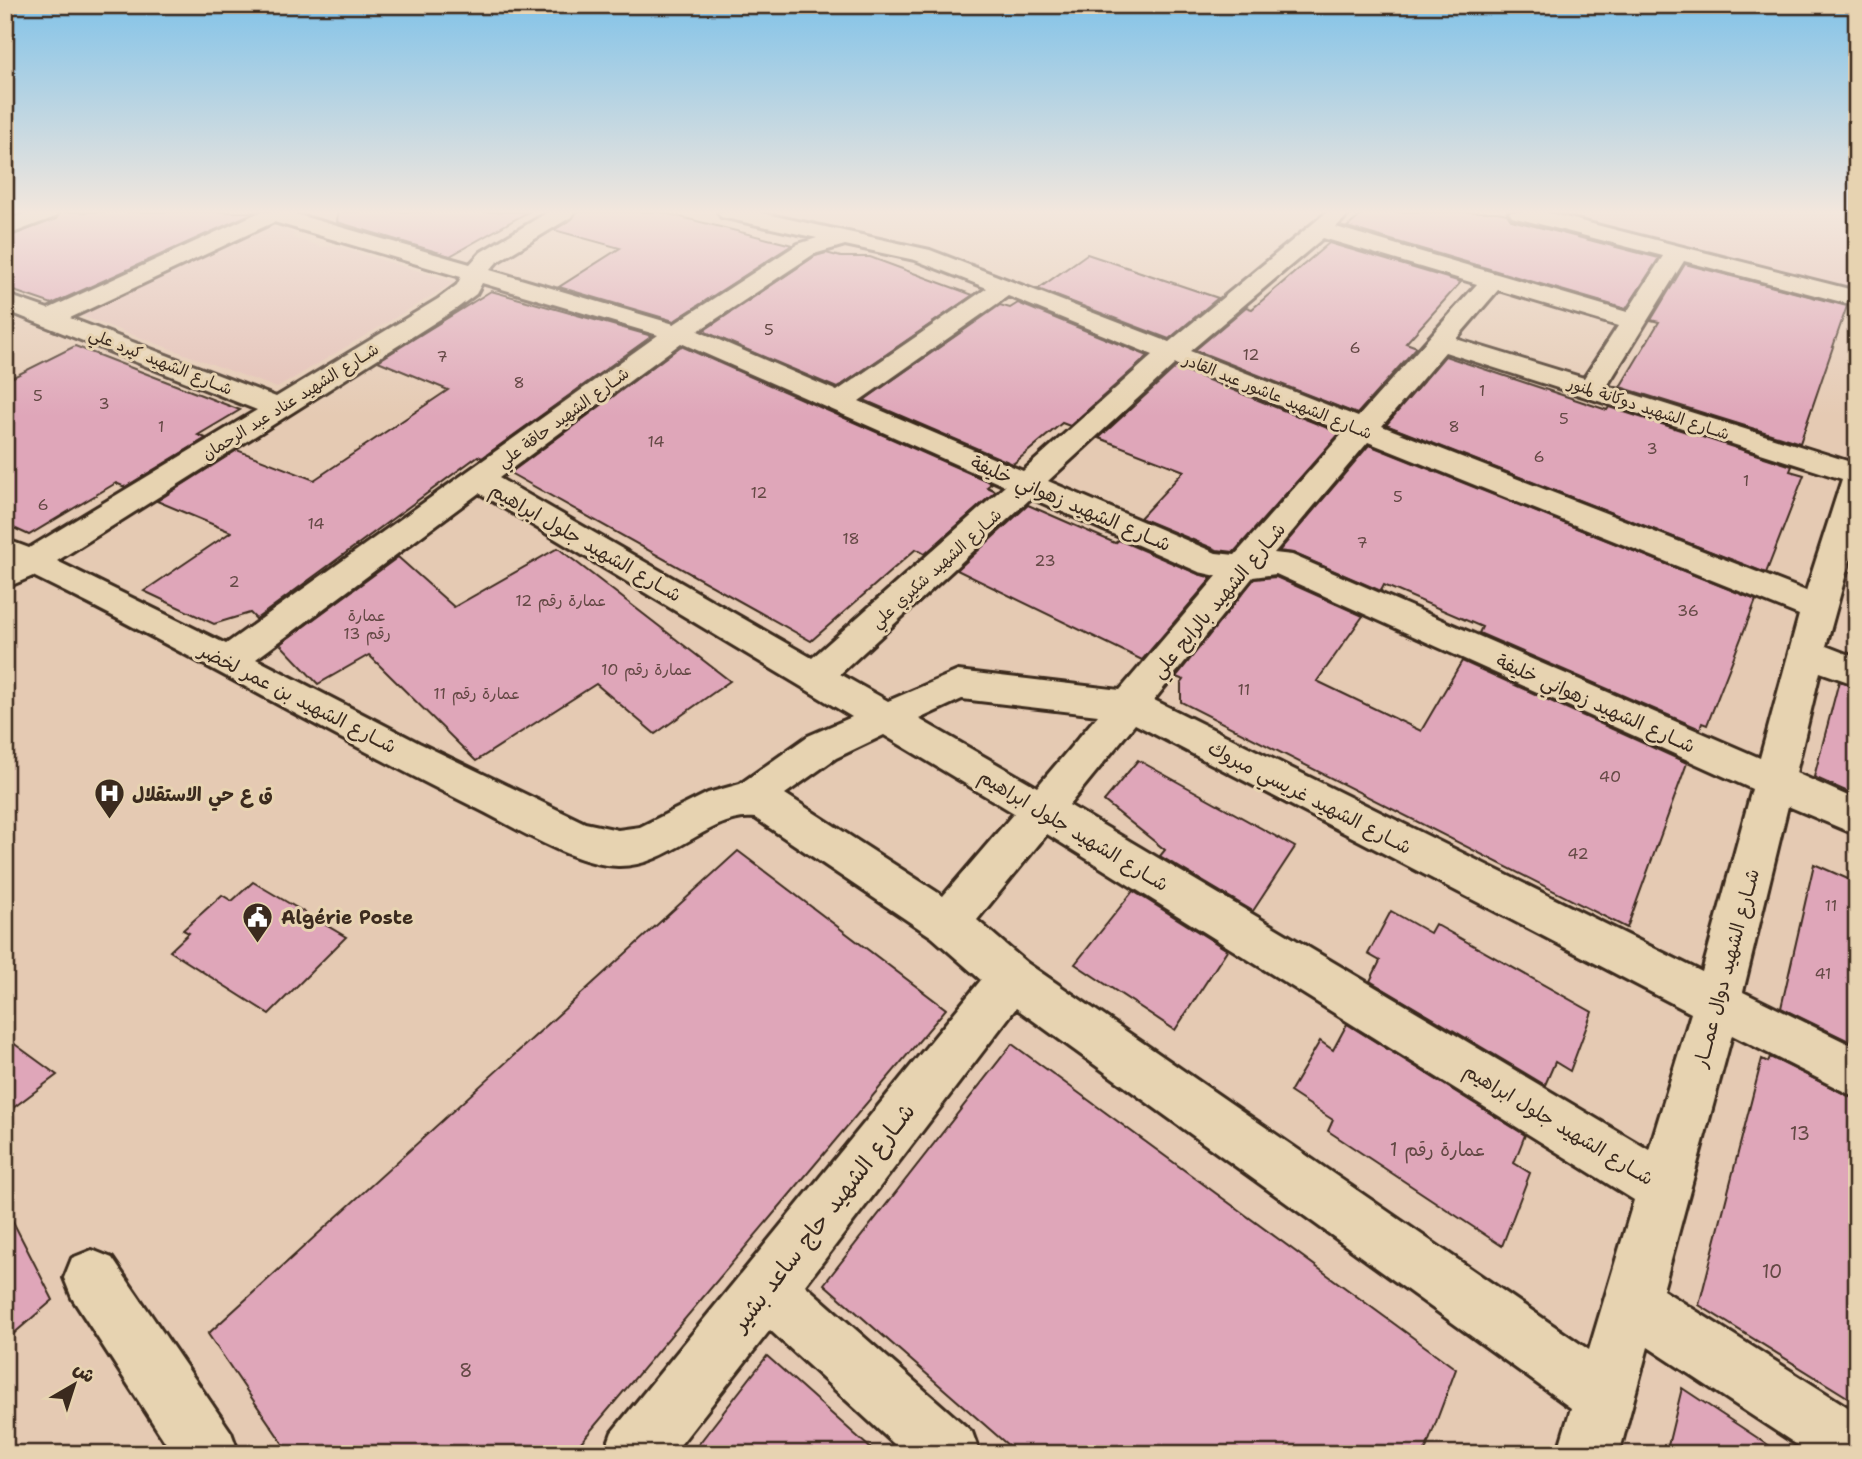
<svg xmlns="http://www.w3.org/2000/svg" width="1862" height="1459" font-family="'Shantell Sans','Playpen Sans Arabic',sans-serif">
	<rect width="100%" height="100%" fill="#e5cab3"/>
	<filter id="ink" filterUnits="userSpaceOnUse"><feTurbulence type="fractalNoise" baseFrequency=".0143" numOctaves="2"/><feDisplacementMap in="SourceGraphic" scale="14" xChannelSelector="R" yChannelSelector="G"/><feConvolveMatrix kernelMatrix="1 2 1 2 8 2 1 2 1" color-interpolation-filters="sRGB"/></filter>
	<g filter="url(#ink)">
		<g fill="#e3bfb5">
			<path d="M1550,212H1857V277L1852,290Z"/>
			<path d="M267,225L293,233V238L322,247L335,246L455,282L277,388L79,315Z"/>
		</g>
		<g fill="#dfa6b9" stroke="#3b2a1e" stroke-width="2">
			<path d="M61,212H255L52,304L5,288V238L56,219Z"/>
			<path d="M338,212H528L450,256L337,222Z"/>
			<path d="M577,212H661L792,245L674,321L559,287L620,248L554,230L572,219Z"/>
			<path d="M1365,212H1497L1507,214L1511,220L1659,258L1626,309L1347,227Z"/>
			<path d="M1329,243L1461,282L1406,343L1417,347L1357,414L1195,350L1246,307L1252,309Z"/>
			<path d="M826,253L841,257H870L973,295L837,388L703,331L815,256Z"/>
			<path d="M1087,254L1218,298L1169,339L1038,289Z"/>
			<path d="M1685,264L1847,306L1800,443L1620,387L1659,322L1651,320Z"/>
			<path d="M491,291L652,336L482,458L478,456L256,619L250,613L214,624L144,591L231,532L157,501L237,450L314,480L448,390L378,361Z"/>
			<path d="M1018,303L1148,356L1070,426L1062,423L1013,464L864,400L1000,305L1010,308Z"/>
			<path d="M75,346L240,410L198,435L206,438L125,487L116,483L29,535L5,524V381Z"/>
			<path d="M681,346L992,483L987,487L996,491L925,554L916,549L811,641L510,473Z"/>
			<path d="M1445,356L1607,410L1609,407L1792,466L1790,471L1804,475L1766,573L1386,425Z"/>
			<path d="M1176,367L1340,433L1234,552L1217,550L1140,518L1184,471L1099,438Z"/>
			<path d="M1369,445L1756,600L1707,725L1702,723L1700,729L1479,633L1482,627L1384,585L1381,591L1293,553L1279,551Z"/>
			<path d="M1028,505L1115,543L1119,540L1198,574L1212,578L1142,660L957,570Z"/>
			<path d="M558,548L730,681L655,734L596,684L476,761L369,655L318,684L280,644L398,557L454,607Z"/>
			<path d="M1276,577L1363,616L1317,681L1421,731L1462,661L1687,763L1627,928L1181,702V684L1184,680L1176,677L1254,579Z"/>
			<path d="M1839,681L1857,687V796L1814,777Z"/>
			<path d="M1138,760L1295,847L1253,911L1160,856L1165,850L1104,801Z"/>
			<path d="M738,851L946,1009L571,1454H290L208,1334Z"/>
			<path d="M1814,864L1857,883V1045L1781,1008Z"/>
			<path d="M253,882L346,937L269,1014L170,951L189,933L183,930L222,895L232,901Z"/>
			<path d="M1133,891L1227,950L1175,1030L1075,964Z"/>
			<path d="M1391,911L1430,933L1435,924L1592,1012L1570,1071L1555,1062L1545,1085L1370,981L1380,961L1368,954Z"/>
			<path d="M1347,1024L1525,1135L1514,1163L1530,1173L1502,1246L1328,1131L1333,1120L1290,1092L1320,1041L1333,1050Z"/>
			<path d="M5,1037L57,1075L5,1114Z"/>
			<path d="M1012,1044L1456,1369L1424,1454H1018L824,1284Z"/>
			<path d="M1770,1057L1857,1100V1403L1699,1305L1762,1059L1768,1062Z"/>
			<path d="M5,1206L53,1300L5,1341Z"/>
			<path d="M767,1356L877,1454H691Z"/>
			<path d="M1682,1388L1782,1454H1666Z"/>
		</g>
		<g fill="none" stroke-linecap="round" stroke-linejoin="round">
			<defs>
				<g id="minor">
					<path d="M28,212H58L55,217L5,236V221Z"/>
					<path d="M260,212H288L470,264L481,252L548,212H574L571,217L497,262L490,270L674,324L798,244L817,238L721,217L718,212H757L930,250L1169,342L1327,212H1351L1336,227L1627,312L1663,256L1512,217L1509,212H1545L1857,291V306L1684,261L1607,386L1857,464V534L1826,646L1857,658V685L1820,672L1796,773L1857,800V835L1788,806L1743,992L1857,1048V1098L1732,1035L1663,1290L1857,1413V1454H1811L1648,1347L1619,1454H1557L1571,1408L1016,1008L805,1285L972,1432L980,1454H905L770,1330L673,1454H604L612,1432L981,980L932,937L755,818C710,813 670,867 618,866C571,864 517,828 476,808C326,734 183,649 33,576L12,585L5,583V539L29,548L257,410L5,310V294L48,309ZM274,222L461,277L457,285L438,299L276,397L70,318ZM1323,238L1477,284L1358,417L1190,351ZM845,245L915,260L987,288L837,391L698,331L814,254ZM482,283L658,335L226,644L57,561L456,309L476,294ZM1498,290L1618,326L1584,378L1456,339ZM1008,296L1153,355L1023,471L859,401ZM681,343L1005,486L812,658L499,478ZM1445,352L1842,479L1806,591L1382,426ZM1175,364L1344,432L1235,555L1216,553L1048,481ZM1368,442L1799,615L1760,758L1292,555L1274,553ZM479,493L852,717L808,736L740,784L708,793L640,827L618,830L585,823L419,743L256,659ZM1031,498L1199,572L1217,576L1120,690L958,671L888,701L840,674ZM1276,574L1752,789L1702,972L1154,700L1253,577ZM962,699L1098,715L1037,787L919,719ZM1135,724L1691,1013L1649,1150L1069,805ZM884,735L1014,813L943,896L785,794L836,758ZM1047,834L1634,1200L1589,1350L1027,963L977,920Z"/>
					<path d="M92,1250L112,1258L231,1432L239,1454H173L72,1298L64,1278L72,1258Z"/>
				</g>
			</defs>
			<use href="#minor" stroke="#3b2a1e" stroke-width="6"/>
			<use href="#minor" fill="#e7d3b1" fill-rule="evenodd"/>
		</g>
	</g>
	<linearGradient id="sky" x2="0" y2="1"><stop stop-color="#83c3e8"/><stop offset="0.51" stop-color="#f3e7dd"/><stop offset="1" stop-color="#f3e7dd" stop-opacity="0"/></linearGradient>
	<rect width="1862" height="416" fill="url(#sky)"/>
	<defs>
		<symbol id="hospital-pin" viewBox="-11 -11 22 30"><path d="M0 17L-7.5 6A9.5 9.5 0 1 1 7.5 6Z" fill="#3b2a1e" stroke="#e7d3b1"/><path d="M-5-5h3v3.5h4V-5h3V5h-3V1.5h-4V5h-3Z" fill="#fff"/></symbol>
		<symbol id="civic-pin" viewBox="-11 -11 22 30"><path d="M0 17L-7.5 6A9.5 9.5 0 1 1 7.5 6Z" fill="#3b2a1e" stroke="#e7d3b1"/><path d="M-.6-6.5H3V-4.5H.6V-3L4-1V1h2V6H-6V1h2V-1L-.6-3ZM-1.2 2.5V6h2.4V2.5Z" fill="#fff"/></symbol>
	</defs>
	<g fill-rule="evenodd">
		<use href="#hospital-pin" x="92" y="776" width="35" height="47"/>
		<use href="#civic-pin" x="240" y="900" width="35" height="47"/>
	</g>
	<g text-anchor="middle" stroke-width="6" stroke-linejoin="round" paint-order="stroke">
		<g font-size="16" fill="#644945">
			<text x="769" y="335">5</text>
			<text x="1355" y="353">6</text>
			<text x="1251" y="360">12</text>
			<text x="442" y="362">7</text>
			<text x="519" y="388">8</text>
			<text x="1482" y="396">1</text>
			<text x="38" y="401">5</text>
			<text x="104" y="409">3</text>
			<text x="1564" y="424">5</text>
			<text x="161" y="432">1</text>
			<text x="1454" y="432">8</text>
			<text x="656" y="447">14</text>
			<text x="1652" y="454">3</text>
			<text x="1539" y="462">6</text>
			<text x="1746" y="486">1</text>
			<text x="759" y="498">12</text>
			<text x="1398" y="502">5</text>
			<text x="43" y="510">6</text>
			<text x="316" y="529">14</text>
			<text x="851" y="544">18</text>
			<text x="1362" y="548">7</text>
			<text x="1045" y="566">23</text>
			<text x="234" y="587">2</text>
			<text x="561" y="606">عمارة رقم 12</text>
			<text x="1688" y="616">36</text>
			<text x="367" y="621">عمارة<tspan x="367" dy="18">رقم 13</tspan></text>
			<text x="647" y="675">عمارة رقم 10</text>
			<text x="1244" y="695">11</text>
			<text x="477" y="699">عمارة رقم 11</text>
			<text x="1610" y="782">40</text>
			<text x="1578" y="859">42</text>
			<text x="1831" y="911">11</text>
			<text x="1823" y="979">41</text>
		</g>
		<g font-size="16" fill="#3b2a1e" stroke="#e7d3b1">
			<text transform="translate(161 361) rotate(22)" y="6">شــارع الشهيد كيرد علي</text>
			<text transform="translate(1278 396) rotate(22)" y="6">شــارع الشهيد عاشور عبد القادر</text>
			<text transform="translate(290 401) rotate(-32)" y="6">شــارع الشهيد عناد عبد الرحمان</text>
			<text transform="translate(1649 408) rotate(18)" y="6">شــارع الشهيد دوكانة لمنور</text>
			<text transform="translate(563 417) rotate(-36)" y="6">شــارع الشهيد حاقة علي</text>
			<text transform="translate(936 568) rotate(-42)" y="6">شــارع الشهيد شكيري علي</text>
		</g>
		<g font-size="19" fill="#3b2a1e" stroke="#e7d3b1">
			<text transform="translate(1071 503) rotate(23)" y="7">شــارع الشهيد زهواني خليفة</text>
			<text transform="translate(586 542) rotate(30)" y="7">شــارع الشهيد جلول ابراهيم</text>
			<text transform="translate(1218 600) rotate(-50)" y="7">شــارع الشهيد بالرابح علي</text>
			<text transform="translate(298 698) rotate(27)" y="7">شــارع الشهيد بن عمر لخضر</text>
			<text transform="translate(1596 703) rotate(24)" y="7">شــارع الشهيد زهواني خليفة</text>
			<text transform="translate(1310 797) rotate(27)" y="7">شــارع الشهيد غريسي مبروك</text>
			<text transform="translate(1074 830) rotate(31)" y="7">شــارع الشهيد جلول ابراهيم</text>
			<text transform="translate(1726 968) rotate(-75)" y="7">شــارع الشهيد دوال عمـــار</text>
			<text transform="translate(1559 1124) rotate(31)" y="7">شــارع الشهيد جلول ابراهيم</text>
		</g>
		<g font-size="19" font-weight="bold" fill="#3b2a1e" stroke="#e7d3b1" text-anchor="start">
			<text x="132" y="801">ق ع حي الاستقلال</text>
			<text x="281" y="924">Algérie Poste</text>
		</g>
		<g font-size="19" fill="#644945">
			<text x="1800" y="1140">13</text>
			<text x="1438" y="1156">عمارة رقم 1</text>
			<text x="1772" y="1278">10</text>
			<text x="466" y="1377">8</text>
		</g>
		<g font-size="23" fill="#3b2a1e" stroke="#e7d3b1">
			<text transform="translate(823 1217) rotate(-52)" y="8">شــارع الشهيد حاج ساعد بشير</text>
		</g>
	</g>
	<rect width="1862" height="1459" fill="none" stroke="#e7d3b1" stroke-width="28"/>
	<rect x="14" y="14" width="1834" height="1431" fill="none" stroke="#3b2a1e" stroke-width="2.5" filter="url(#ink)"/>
	<g transform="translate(74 1385) rotate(39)" stroke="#e7d3b1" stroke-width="5" paint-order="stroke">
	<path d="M0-5L12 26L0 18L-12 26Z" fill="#3b2a1e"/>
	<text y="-10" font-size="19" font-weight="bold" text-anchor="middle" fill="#3b2a1e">ش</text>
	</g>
</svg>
